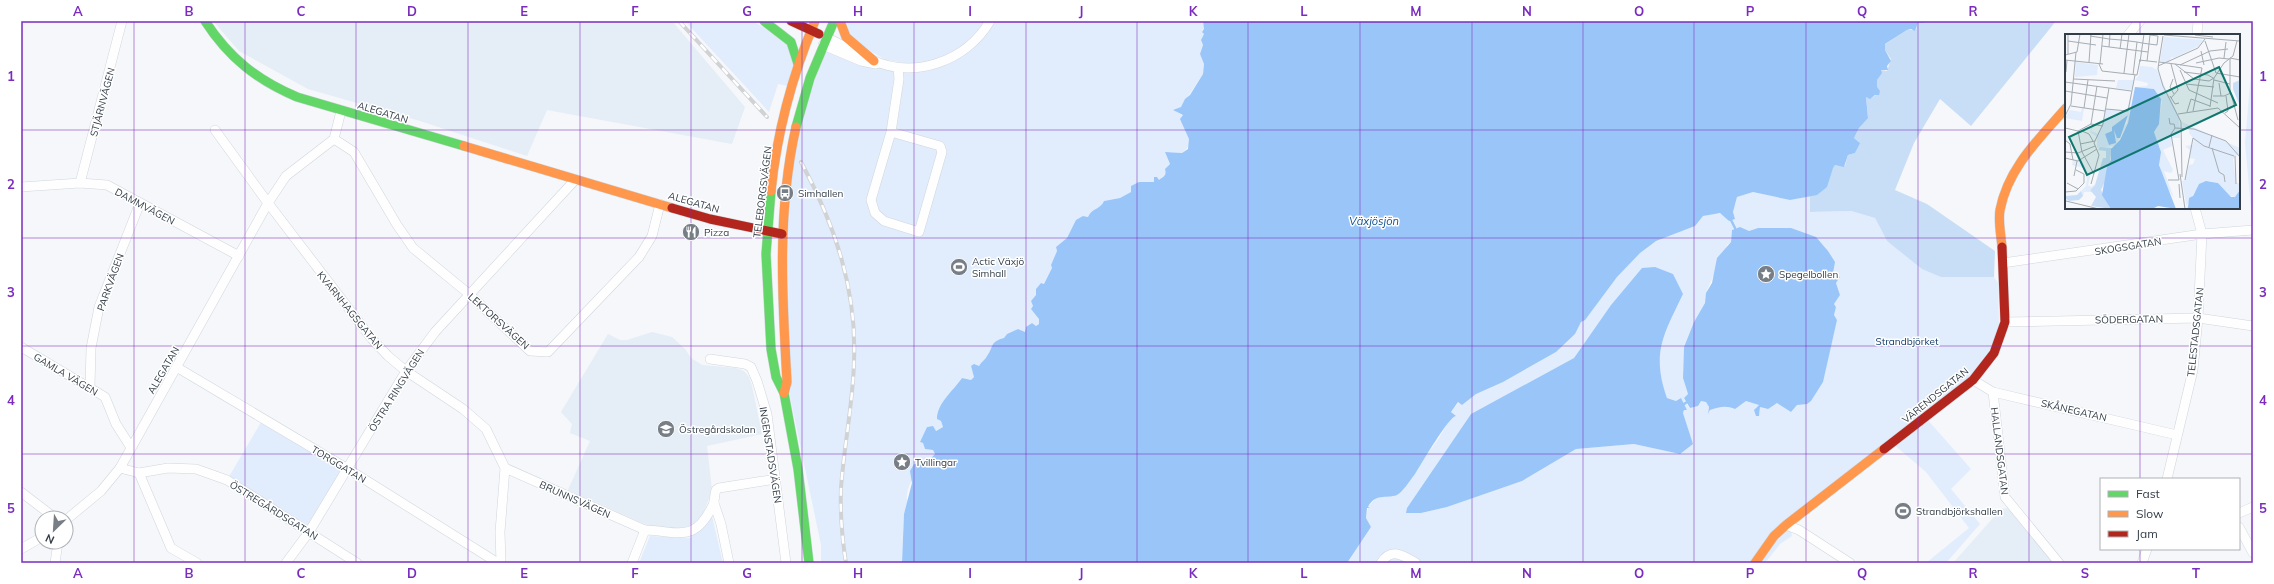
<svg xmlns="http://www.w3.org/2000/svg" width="2274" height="584" font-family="Mulish,sans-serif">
	<rect width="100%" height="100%" fill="#f5f7fa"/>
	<g fill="#e5edf6">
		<path d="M213,21H672L745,107L732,144L547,110L527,156L420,121L308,89L239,51Z"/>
		<path d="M652,332L672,337L685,349L691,358L702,365L736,368L744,371L749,377L752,386L762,434L707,446L712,490L702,517L689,528L676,532L649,526L568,490L590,441L570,433L572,424L561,412L608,334L620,340H627Z"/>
		<path d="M2008,508L2058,563H1953L2001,509Z"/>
	</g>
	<g fill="#e1edfc" fill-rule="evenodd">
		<path d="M685,21H752L780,36L796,56L788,86L778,84L769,112Z"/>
		<path d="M846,21H986L959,51L924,63H905L886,60L858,44L850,37Z"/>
		<path d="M990,21H1203L1204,29L1202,31L1204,34L1201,41L1203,45L1200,54L1204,64L1203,74L1181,107L1174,110L1183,116L1181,117L1189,137V146L1182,153L1165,152L1170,164L1168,166L1163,179L1159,181L1154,177V182H1139L1131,187V192L1120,198L1104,201C1101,209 1092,208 1089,217L1083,216L1075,223L1067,238L1056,247L1057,251L1051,265L1052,268L1044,284L1041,283L1036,289V295L1031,301L1033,306L1031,309L1039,318V324L1036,326L1032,323L1025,328V332L1018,329L1007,334L1004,338C988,343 995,346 987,356C985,360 981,362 979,366H971L974,377L971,380L962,378C953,391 937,403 937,419L941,421L943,427L935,431L929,426L927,427L920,442L923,443L925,449L933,450L935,454L926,465H920C915,474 903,492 908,502L904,514L902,563H821V545L787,382L781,277L792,138L826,37L890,66L949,59Z"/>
		<path d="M2253,49V230L2245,143Z"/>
		<path d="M1753,192L1790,200L1807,196L1810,197L1811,212L1851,211L1875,218L1887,241L1941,277H1994L1998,283L1999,327L1989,359L1926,418L1971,469L1951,489L1980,524L1946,563H1926L1969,528L1926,472L1892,443L1789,524L1792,536L1780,544L1765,563H1412L1409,561L1399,563H1347L1371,527L1366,518L1368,508H1370L1368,507L1376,498L1399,494L1439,438L1450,419L1455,416L1451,412L1459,402L1462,405L1476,394L1503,382L1556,352L1575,334L1581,322L1617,277L1640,252L1656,241L1695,226L1703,216L1716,213L1722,214L1729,221L1735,219L1733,212L1737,197ZM1741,228L1749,231L1758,228H1788L1823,245L1833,261V273L1840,278L1836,283L1840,295L1834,304L1836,307L1834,315L1837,320L1822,382L1811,401L1797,405L1791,412L1777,403L1766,409L1760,407V414L1755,408L1759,405L1758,404L1746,401L1737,407L1722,406L1710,410L1709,413L1708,412L1709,407L1706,402L1701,401L1698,406L1689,408L1684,398L1688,394L1683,378L1684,347L1694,322L1705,303L1707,290L1727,245L1731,242L1732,230ZM1642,268L1683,294C1664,335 1651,353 1667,398L1676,401L1681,399L1687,410H1684L1683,413L1693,444L1680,454L1634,444L1576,449L1522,481L1447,507L1421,513L1407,508L1471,414L1574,358L1611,305Z"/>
		<path d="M263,419L348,469L309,532L227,480Z"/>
		<path d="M711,512L723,563H639L650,536L690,538Z"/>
	</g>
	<path fill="#c8def7" d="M1925,21H2056L1971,126L1940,99L1914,143L1895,190L1927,204L1995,251L1994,277H1941L1922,269L1887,241L1875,218L1851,211L1810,212V197L1807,196C1833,193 1824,175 1835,165L1845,166L1848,155L1855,153L1859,142L1854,138L1859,128L1868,117L1866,97L1871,98L1876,95L1877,80L1881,70L1887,71L1891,59L1885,50L1884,45L1907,30H1916L1918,23H1924Z"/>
	<g fill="#99c5f9">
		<path d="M1203,21H1925L1924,23H1918L1915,31L1911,29L1907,30L1885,44V50L1891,61L1887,66L1888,70H1881L1882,73L1877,80V87L1880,91L1879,95H1875L1870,99L1866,97L1868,118L1859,128L1854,138L1860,143L1855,153L1848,155L1844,167L1835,165L1833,168L1827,187L1817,195L1790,200L1753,192L1737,197L1733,212L1735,219L1729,221L1720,213L1703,216L1695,226L1656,241L1640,253L1617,277L1585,320L1581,322L1575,334L1556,352L1503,382L1476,394L1462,405L1458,402L1451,412L1456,416C1449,416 1422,463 1415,474C1410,480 1403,492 1397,495C1386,499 1375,493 1368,507L1370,508H1367L1366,518L1371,527L1347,563H902L904,514L912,483L910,471L914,464L924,465L935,454L933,450L925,449L923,443L920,442L927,427L933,426L936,431L943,427L941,421L937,419C937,403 953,391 962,378L971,380L974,377L971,366L974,364L979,366C981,362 985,360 987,356C994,347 989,342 1004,338L1007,334L1018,329L1025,332L1026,327L1032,323L1036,326L1039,324V319L1031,309L1033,306L1031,301L1036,295V289L1041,283L1044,284L1052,268L1051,265L1057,251L1056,247L1067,238L1076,220L1083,216L1088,217C1092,208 1101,209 1104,201L1120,198L1131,192V186L1139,182H1154V177H1157L1159,180C1163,177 1167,176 1165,169L1170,164L1165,152L1182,153L1188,149L1189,139L1180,119L1183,115L1173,110L1181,107L1185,99L1190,95L1203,74L1204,64L1200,54L1203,45L1201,40L1204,34L1202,32L1204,29Z"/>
		<path d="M1740,227L1749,231L1758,228H1791L1816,237L1828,251L1835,262L1833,273L1840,277L1836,283L1840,295L1834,304L1836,307L1834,315L1837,320L1823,382L1811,401L1807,404L1797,405L1791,412L1777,403L1768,409L1760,407L1759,416H1756L1754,410L1759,405L1746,401L1735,409C1726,405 1719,407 1710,410L1708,414L1709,407L1706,402L1701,401L1698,406L1690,408L1684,398L1688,394L1683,378L1684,347L1694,322L1705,303L1706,293L1712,283L1717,258L1731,242L1732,230Z"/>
		<path d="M1655,267L1673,274L1683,294C1664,334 1651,353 1667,398L1676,401L1681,398L1687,410H1684L1683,413L1693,444L1680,454L1634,444L1576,449L1522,481L1447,507L1421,513H1406L1407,508L1471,414L1574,358L1611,305L1642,268Z"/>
	</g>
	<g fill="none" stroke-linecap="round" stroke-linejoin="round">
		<g stroke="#99c5f9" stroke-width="2.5">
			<path d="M1730,218L1735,228"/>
			<path d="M1684,404L1687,402"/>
		</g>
		<defs>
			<g id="street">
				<path d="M2128,35L2140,21"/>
				<path d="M2197,35L2198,21"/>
				<path d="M826,37L857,53"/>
				<path d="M823,45L861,61L876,64"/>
				<path d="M870,59C913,80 966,62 990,21"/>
				<path d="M215,130L268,203L372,339L388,356L406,371L463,409L486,429L505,468L500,532L501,563"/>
				<path d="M891,132L871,200L875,213L884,221L919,232L942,152L940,146L891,132L899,79L898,68"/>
				<path d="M334,139L354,152L397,225L413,248L469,294L530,351L548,352L639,257L652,236L660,204"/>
				<path d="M80,183L122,21"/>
				<path d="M21,187L80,183L107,185L239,256"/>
				<path d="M2003,263L2202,234L2253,230"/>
				<path d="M2005,322L2198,318L2253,326"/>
				<path d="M21,347L105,397L116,424L130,446"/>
				<path d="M710,359L745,364L751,367L757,381L767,414L786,563"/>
				<path d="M178,368L348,469L498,563"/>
				<path d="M1973,380L1993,392L2177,435"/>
				<path d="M90,387L91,348L99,307L140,203"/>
				<path d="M1993,392L2005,497L2059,563"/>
				<path d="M120,468L268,203L286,176L334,139L341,111"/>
				<path d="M505,468L645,530"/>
				<path d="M139,473L171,548L197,563"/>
				<path d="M2167,479L2193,370L2198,318L2202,234L2195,208"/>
				<path d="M21,492L55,518"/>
				<path d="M714,503L721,524L729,563"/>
				<path d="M2239,513L2253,507"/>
				<path d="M66,520L101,491L120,468L139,473L168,468L196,469L227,480L357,563"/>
				<path d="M1786,525L1799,530L1850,563"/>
				<path d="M2239,527L2253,553"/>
				<path d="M21,549L42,537"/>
				<path d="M55,563L58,542"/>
				<path d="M286,563L309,532L406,371L435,332L575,180"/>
				<path d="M632,563L645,530C679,531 694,544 713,505C715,501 714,495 716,490L719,488L776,479"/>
				<path d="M1381,563C1391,547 1403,555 1416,563"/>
				<path d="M2142,563L2147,549"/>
			</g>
			<g id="fast">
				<path d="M205,21C229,58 257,80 297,97L464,146"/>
				<path d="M764,21L791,42L798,64"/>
				<path d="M796,127L810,78L834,21"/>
				<path d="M771,191L766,254L771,349L776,377L784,393L798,469L809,563"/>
			</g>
			<g id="slow">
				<path d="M840,21L846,37L874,61"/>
				<path d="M464,146L672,208"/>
				<path d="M771,191C777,132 792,76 815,21"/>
				<path d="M2002,247C2001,235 1998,221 2000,210C2008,168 2039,139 2066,108"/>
				<path d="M784,393L787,382C782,296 777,211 796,127"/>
				<path d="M1755,563L1774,536L1786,525L1884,449"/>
			</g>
			<g id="jam">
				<path d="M791,21L819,34"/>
				<path d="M672,208L710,219L782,234"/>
				<path d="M1884,449L1973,380L1994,353L2005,322L2002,247"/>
			</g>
		</defs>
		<use href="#street" stroke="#d0d6dd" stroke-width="10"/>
		<use href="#fast" stroke="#d0d6dd" stroke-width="10"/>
		<use href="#slow" stroke="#d0d6dd" stroke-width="10"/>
		<use href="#jam" stroke="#d0d6dd" stroke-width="10"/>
		<use href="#street" stroke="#fefefe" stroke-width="9"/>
		<use href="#fast" stroke="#63d668" stroke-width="9"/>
		<use href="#slow" stroke="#ff974d" stroke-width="9"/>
		<use href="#jam" stroke="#b3261e" stroke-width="9"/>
		<defs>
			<g id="rail">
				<path d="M679,21L767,117"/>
				<path d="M801,162C835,225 857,290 854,361C853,404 844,445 841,488C840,513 842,538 846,563"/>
			</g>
		</defs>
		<use href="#rail" stroke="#d0d2d4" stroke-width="4"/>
		<use href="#rail" stroke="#fff" stroke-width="2.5" stroke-dasharray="8" stroke-linecap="butt"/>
	</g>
	<path fill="none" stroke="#7b2cbf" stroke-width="1" stroke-opacity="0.55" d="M134,21V563M245,21V563M356,21V563M468,21V563M580,21V563M691,21V563M802,21V563M914,21V563M1026,21V563M1137,21V563M1248,21V563M1360,21V563M1472,21V563M1583,21V563M1694,21V563M1806,21V563M1918,21V563M2029,21V563M2140,21V35M21,130H2066M2239,130H2253M2140,208V479M21,238H2253M21,346H2253M21,454H2253M2140,549V563"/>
	<defs>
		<symbol id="bus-disc" viewBox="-11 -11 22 22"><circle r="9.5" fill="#777e86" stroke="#fff"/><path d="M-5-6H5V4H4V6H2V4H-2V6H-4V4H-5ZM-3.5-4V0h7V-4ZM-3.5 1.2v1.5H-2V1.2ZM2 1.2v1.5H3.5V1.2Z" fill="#fff"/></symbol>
		<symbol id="restaurant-disc" viewBox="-11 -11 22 22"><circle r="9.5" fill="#777e86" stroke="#fff"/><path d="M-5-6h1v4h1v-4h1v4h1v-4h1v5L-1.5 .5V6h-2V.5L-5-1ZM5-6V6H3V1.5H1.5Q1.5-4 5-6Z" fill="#fff"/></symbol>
		<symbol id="stadium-disc" viewBox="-11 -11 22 22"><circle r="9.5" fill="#777e86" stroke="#fff"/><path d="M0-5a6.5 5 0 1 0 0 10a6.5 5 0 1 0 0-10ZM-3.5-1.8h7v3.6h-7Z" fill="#fff"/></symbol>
		<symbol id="sight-disc" viewBox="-11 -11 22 22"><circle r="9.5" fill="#777e86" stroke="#fff"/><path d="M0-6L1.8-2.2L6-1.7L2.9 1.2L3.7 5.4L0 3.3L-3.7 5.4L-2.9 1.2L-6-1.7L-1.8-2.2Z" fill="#fff"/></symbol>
		<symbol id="school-disc" viewBox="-11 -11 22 22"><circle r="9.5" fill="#777e86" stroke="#fff"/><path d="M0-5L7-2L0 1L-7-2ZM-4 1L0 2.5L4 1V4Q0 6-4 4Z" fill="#fff"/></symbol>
	</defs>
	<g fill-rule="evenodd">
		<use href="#bus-disc" x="775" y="183" width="20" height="20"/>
		<use href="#restaurant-disc" x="681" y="222" width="20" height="20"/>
		<use href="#stadium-disc" x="949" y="257" width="20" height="20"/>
		<use href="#sight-disc" x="1756" y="264" width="20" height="20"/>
		<use href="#school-disc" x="656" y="419" width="20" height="20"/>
		<use href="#sight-disc" x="892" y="452" width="20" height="20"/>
		<use href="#stadium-disc" x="1893" y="501" width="20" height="20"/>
	</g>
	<g text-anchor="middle" stroke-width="3" stroke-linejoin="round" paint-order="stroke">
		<g font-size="10" fill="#333d48" stroke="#fff">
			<text transform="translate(102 102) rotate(-75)" y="4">STJÄRNVÄGEN</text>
			<text transform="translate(383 112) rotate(17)" y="4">ALEGATAN</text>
			<text transform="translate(762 192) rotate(-83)" y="4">TELEBORGSVÄGEN</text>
			<text transform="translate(694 202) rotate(16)" y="4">ALEGATAN</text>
			<text transform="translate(145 206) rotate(28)" y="4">DAMMVÄGEN</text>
			<text transform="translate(2128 246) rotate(-9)" y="4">SKOGSGATAN</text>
			<text transform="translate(110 282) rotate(-70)" y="4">PARKVÄGEN</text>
			<text transform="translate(350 310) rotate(51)" y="4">KVARNHAGSGATAN</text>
			<text transform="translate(2129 319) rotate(-1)" y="4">SÖDERGATAN</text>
			<text transform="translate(499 321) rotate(42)" y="4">LEKTORSVÄGEN</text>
			<text transform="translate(2195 332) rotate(-84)" y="4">TELESTADSGATAN</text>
			<text transform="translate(163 370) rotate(-60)" y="4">ALEGATAN</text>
			<text transform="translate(66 374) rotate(31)" y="4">GAMLA VÄGEN</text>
			<text transform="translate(396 390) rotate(-58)" y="4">ÖSTRA RINGVÄGEN</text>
			<text transform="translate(1935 395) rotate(-39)" y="4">VÄRENDSGATAN</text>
			<text transform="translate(2074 410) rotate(13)" y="4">SKÅNEGATAN</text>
			<text transform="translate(2000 451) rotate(83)" y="4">HALLANDSGATAN</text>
			<text transform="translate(771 455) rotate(81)" y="4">INGENSTADSVÄGEN</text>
			<text transform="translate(339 464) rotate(31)" y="4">TORGGATAN</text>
			<text transform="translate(575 499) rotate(24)" y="4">BRUNNSVÄGEN</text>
			<text transform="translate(274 510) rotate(32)" y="4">ÖSTREGÅRDSGATAN</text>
		</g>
		<g font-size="10" fill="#333d48" stroke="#fff" text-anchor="start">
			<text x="798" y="197">Simhallen</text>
			<text x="704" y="236">Pizza</text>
			<text x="972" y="265">Actic Växjö<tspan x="972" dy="12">Simhall</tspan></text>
			<text x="1779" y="278">Spegelbollen</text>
			<text x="679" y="433">Östregårdskolan</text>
			<text x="915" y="466">Tvillingar</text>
			<text x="1916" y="515">Strandbjörkshallen</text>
		</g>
		<g font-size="10" fill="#0f3b68" stroke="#fff">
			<text x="1907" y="345">Strandbjörket</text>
		</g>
		<g font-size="11" font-style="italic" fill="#0e5090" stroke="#fff">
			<text x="1374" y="225">Växjösjön</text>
		</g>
	</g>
	<g transform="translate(2065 34)">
		<rect width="175" height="175" fill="#f5f7fa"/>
		<path d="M99,3L138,6L134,12L109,24L107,23L102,29L95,27ZM11,28L33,31L32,41L10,43ZM75,32L87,33L92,36L114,83L115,104H106L107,112L98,116L108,136L106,139L99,137L109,164L99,149L94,130L95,113L91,110L93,109L89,98L93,90L97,68L89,55L72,53L82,52L83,49L70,46L74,41ZM53,46H69L63,90L50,112L32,114V103L25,98L27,90L29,91L26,97L34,100L41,75L62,77L67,54L65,56L51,54ZM63,81L62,89L52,100L48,95ZM48,97L50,109L45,111L40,100ZM17,74H19L17,87L0,84L5,76L16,78ZM117,88L175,114V123L173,120L168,125L171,149H175V156L170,163L165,162L153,149L144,147L130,157L122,171L124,175H122L117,147L120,146L124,131L128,130L130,125L124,124L125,116L120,112L128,111L129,105L124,99L125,93H118ZM16,125L25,143L23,151L26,153L30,150L25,156L27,158H19L18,162L16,157L21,152L22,144L19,134L7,131L8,126Z" fill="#e1edfc" fill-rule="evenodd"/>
		<path d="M175,46V72L168,55V49ZM35,113L47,114L43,141L36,156L46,175L26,172L31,163L25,156L30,151L38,124H41V117L33,116ZM16,157L18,162L14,166L4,167L0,164V162L12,161Z" fill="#c8def7"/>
		<path d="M70,53L89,55L96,65L94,90L89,98L96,118L94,131L111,175L93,172L87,175H46L37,161L42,133L46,126V115L55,106L63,89ZM63,81L55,104H52L49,96L51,109L44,111L40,100L47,97V93ZM141,147L153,149L166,163H170L175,156V175L123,174L124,164L128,162L134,150Z" fill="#99c5f9"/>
		<path fill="none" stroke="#a7adb3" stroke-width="1" d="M3,0V20M99,1L175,7M130,1L148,3M25,2L38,4L44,5L56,6L72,8L77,9L84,10L92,11L93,2L85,1L83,19L82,27M3,7L31,11M140,7L151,39M37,12L83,18M44,13L45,0M55,15L57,0M136,17L139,31M0,21L12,18L15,0M159,24L161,8M0,26L38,30M74,26L92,28M94,27L93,35L98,52L116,88L117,143M94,27L98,2M24,28L26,0M75,28L79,0M94,28L110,30L129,45L144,47L149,44L159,29L168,22L172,7M131,29L154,24L164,25M34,30L37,37L72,41L75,26M35,30L38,0M106,30L113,56L106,64M110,30L137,34L128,77M115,31L145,17L163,15M93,32L133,14L140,5M115,36L124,56L153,69M1,38L2,26M119,38L143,41L148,44M59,39L64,0M151,39L175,43M68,41L72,8M9,45L50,47M108,45L105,53L109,60M149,46L165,50M0,48L66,57M154,49L156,62M121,50L149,53M0,57L42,64M105,62L110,70L114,69M148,62H159L166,59M6,72L40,77M145,73L149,44M19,74L23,46M41,75L63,77L70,41M122,78L126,65L145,72M160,79L163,77L161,62M113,80L153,74L175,94M0,82L6,70L11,18M104,84L105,90H109L110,94M173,86L165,56V24L175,26M26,90L32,52M26,90L38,92M0,94L13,97L26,90M13,97L17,118L29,140M17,97L24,100L28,107M128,104L139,112L169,122M0,106L5,110L8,126M15,110L30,107M144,113L147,101M147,114L154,138L159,141L160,148M0,118L13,119L30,112M170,122L171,150M0,124L13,127L32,115M115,140L120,175M9,142L12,127M103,146H114L106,100L110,94L129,95L161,107L175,123M120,146L128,104M2,149L13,155M26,150L34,121L29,109L38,90L44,54M114,150L115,164M0,158L11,157L19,149V140L11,136M1,167L34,175"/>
		<path fill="#0f766e" fill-opacity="0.15" stroke="#0f766e" stroke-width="2" d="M154,33L171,71L22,141L4,103Z"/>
		<rect width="175" height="175" fill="none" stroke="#333d48" stroke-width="2"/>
	</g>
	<rect width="2274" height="584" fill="none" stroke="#ffffff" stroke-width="44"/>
	<rect x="2100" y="478" width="140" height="72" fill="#ffffff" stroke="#adb1b6"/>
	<rect x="2108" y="491" width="20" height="6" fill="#63d668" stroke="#adb1b6"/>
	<text x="2136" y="498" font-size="12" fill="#333d48">Fast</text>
	<rect x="2108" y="511" width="20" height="6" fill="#ff974d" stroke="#adb1b6"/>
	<text x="2136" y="518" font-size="12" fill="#333d48">Slow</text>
	<rect x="2108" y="531" width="20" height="6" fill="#b3261e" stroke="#adb1b6"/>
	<text x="2136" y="538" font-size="12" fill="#333d48">Jam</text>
	<g transform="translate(54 530) rotate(205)"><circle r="19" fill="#ffffff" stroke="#adb1b6"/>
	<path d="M0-3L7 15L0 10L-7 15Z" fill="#777e86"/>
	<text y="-6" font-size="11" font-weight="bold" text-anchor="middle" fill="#333d48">N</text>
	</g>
	<rect x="22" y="22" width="2230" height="540" fill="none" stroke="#7b2cbf" stroke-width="1.5"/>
	<g font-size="13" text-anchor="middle" font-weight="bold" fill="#7b2cbf">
		<text x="78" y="16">A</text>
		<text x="189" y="16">B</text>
		<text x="301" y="16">C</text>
		<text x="412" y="16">D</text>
		<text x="524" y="16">E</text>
		<text x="635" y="16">F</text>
		<text x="747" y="16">G</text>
		<text x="858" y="16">H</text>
		<text x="970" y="16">I</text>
		<text x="1081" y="16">J</text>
		<text x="1193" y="16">K</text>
		<text x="1304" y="16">L</text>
		<text x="1416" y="16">M</text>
		<text x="1527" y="16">N</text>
		<text x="1639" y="16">O</text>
		<text x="1750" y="16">P</text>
		<text x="1862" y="16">Q</text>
		<text x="1973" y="16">R</text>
		<text x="2085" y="16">S</text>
		<text x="2196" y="16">T</text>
		<text x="11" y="81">1</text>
		<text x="2263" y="81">1</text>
		<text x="11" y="189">2</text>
		<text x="2263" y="189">2</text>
		<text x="11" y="297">3</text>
		<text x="2263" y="297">3</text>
		<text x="11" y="405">4</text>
		<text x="2263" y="405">4</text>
		<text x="11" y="513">5</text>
		<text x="2263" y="513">5</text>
		<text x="78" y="578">A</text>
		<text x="189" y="578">B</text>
		<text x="301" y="578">C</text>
		<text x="412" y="578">D</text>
		<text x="524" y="578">E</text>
		<text x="635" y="578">F</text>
		<text x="747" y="578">G</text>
		<text x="858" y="578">H</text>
		<text x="970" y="578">I</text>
		<text x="1081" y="578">J</text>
		<text x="1193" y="578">K</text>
		<text x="1304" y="578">L</text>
		<text x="1416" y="578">M</text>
		<text x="1527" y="578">N</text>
		<text x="1639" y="578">O</text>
		<text x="1750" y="578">P</text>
		<text x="1862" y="578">Q</text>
		<text x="1973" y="578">R</text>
		<text x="2085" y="578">S</text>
		<text x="2196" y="578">T</text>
	</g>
</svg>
